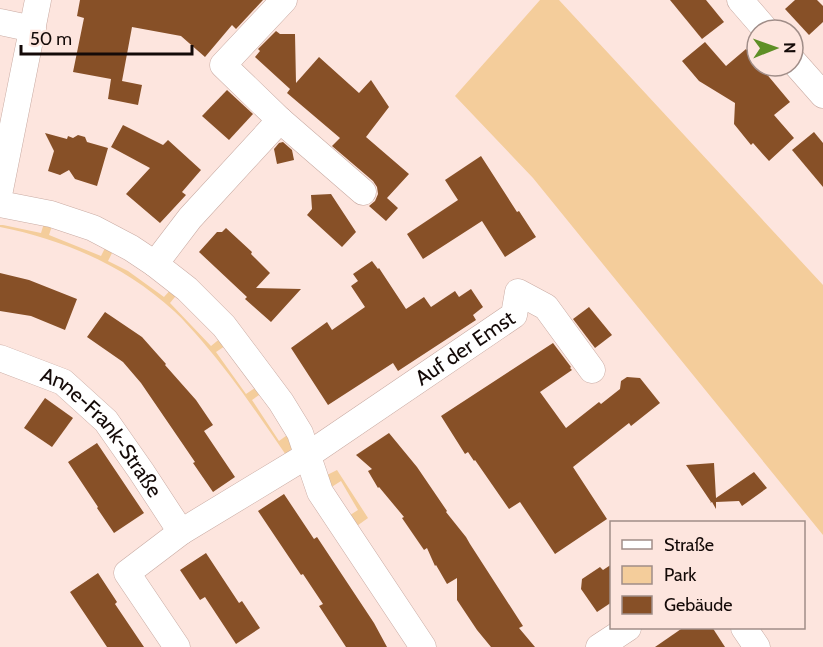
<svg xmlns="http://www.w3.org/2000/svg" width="823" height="647" font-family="Cabin,sans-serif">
	<rect width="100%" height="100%" fill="#fde5de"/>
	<g fill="#f4cd9b">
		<path d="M540,0H559L823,285V535L533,178L455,96Z"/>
		<path d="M45,220L53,223L49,235L101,256L107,244L114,249L108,261L128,271L164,297L173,287L179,292L170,303L211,346L222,337L228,344L216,352L246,394L258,386L262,393L252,400L279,441L290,433L293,447L286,455C259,416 233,377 202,341C193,331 184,320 174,311C125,266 65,240 0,227V225H3L41,233Z"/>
		<path d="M337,470L368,518L354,528L347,517L358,510L341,481L330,488L325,476Z"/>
	</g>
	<g fill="#875027">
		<path d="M80,0H263L236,29L232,25L205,57L181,36L132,27L122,81L142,85L138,105L108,99L111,79L73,72L84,18L77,16Z"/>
		<path d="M670,0H706L724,22L702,39Z"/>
		<path d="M795,0H817L823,6V22L809,35L785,9Z"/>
		<path d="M276,31L280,34H295L296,83L319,57L359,93L371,80L389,107L366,137L409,174L387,198L398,208L386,221L369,206L375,201L378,194L377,187L373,181L332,146L340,138L287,93L290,89L255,57L260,51L258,49Z"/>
		<path d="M705,42L726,66L746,49L757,62V66H760L790,102L774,115L794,138L769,161L753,143L751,145L734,124L735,103L699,81L682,61Z"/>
		<path d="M227,90L253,114L229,140L202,116Z"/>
		<path d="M123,125L163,145L168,140L201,170L182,192L186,195L160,223L126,194L150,168L111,147Z"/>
		<path d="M814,132L823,143V187L792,150Z"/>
		<path d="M45,133L67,139L68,136L73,138L78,135L85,137L87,142L108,148L97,186L75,179L69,170L60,175L48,171L54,151Z"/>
		<path d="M283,142L292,150L294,160L277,164L274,149L279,143Z"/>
		<path d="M481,156L517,212L519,211L536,237L505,257L482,221L423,259L407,234L458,200L445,180Z"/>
		<path d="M331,194L356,232L342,247L307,215L312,209L311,195Z"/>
		<path d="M226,228L252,252L251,254L270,273L256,288L301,289L271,322L245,299L247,297L199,252L217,232H222Z"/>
		<path d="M372,261L378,269L379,268L406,309L424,297L431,307L455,291L459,297L471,289L483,307L473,315L476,320L398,371L393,363L328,405L291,348L327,322L332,330L365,307L351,286L358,281L353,274Z"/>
		<path d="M0,273L29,280L77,299L65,330L31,316L0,311Z"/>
		<path d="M589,307L612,335L595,348L573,319Z"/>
		<path d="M105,312L142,337L166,364L165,365L196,400L213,425L204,431L235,477L213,492L193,463L195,462L141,383L123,362L87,337Z"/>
		<path d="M553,343L571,367L570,368L572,370L540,392L566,428L599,402L601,404L620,389L621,381L627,377L640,378L660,403L631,426L629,423L573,467L607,519L555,554L520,502L509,509L475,460L474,461L468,452L465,454L441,416Z"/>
		<path d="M45,398L73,418L52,447L24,428Z"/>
		<path d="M389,433L417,467L447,511L446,512L466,537L470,544L523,626L519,628L535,647H491L477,630L457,600V578L447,584L436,565L435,566L427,548L424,550L402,518L404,517L379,487L378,488L368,471L372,469L356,455Z"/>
		<path d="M97,443L144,513L114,533L97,508L98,507L68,462Z"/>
		<path d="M714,463L716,498L754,472L767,488L742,506L739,501L716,502V509L712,502L710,503L711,502L686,465Z"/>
		<path d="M284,494L314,539L317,537L374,623L387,647H346L319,606L323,604L303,574L301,575L258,511Z"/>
		<path d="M206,553L239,603L242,601L260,628L236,644L205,597L200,600L180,570Z"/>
		<path d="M612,564V602L597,612L581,589L582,579L600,567L603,570Z"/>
		<path d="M98,573L117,602L115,604L144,647H107L70,592Z"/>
		<path d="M684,627H712L725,647H655Z"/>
	</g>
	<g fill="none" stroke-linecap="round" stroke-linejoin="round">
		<defs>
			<g id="minor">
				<path d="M740,0L766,30"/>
				<path d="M0,22L33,29"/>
				<path d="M793,61L823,95"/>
				<path d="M280,120L223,65L284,0"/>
				<path d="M0,190L38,0"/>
				<path d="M0,204L51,214L93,228L131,248L155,264L187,289L224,326L281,402L300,433L320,492L423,647"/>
				<path d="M155,264L190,218L280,120L363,192"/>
				<path id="s1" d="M0,358L63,382L106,421L141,471L181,532L308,455L514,315L518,292L546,307L592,370"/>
				<path d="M744,628L757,647"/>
				<path d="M177,647L127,573L181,532"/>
				<path d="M599,647L628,628"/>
			</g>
		</defs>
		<use href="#minor" stroke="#c9aba3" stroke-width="27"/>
		<use href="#minor" stroke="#fff" stroke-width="26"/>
	</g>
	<g text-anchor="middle" stroke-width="6" stroke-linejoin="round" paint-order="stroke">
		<g font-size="21" fill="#140a08" stroke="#fde5de">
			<text dy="7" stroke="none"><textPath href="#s1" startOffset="598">Auf der Emst</textPath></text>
			<text dy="7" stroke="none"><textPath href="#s1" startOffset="130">Anne-Frank-Straße</textPath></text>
		</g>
	</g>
	<rect x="610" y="521" width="195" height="108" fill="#fde5de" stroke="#a08d88" stroke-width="1.5"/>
	<rect x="622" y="540" width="30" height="9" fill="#ffffff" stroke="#a08d88" stroke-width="1.5"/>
	<text x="664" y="551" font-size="18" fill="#140a08">Straße</text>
	<rect x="622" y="566" width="30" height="18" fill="#f4cd9b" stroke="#a08d88" stroke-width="1.5"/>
	<text x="664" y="581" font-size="18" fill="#140a08">Park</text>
	<rect x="622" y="596" width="30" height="18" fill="#875027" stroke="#a08d88" stroke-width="1.5"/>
	<text x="664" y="611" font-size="18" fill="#140a08">Gebäude</text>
	<g transform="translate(775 48) rotate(89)"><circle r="28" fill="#fde5de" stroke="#a08d88" stroke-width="1.5"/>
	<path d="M0-4.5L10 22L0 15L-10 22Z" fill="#5e8f26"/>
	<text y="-9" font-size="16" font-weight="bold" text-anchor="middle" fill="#140a08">N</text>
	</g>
	<path d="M21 45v9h171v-9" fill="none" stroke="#140a08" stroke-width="3"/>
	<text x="30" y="45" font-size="18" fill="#140a08" stroke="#fde5de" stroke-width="4.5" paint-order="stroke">50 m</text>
</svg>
